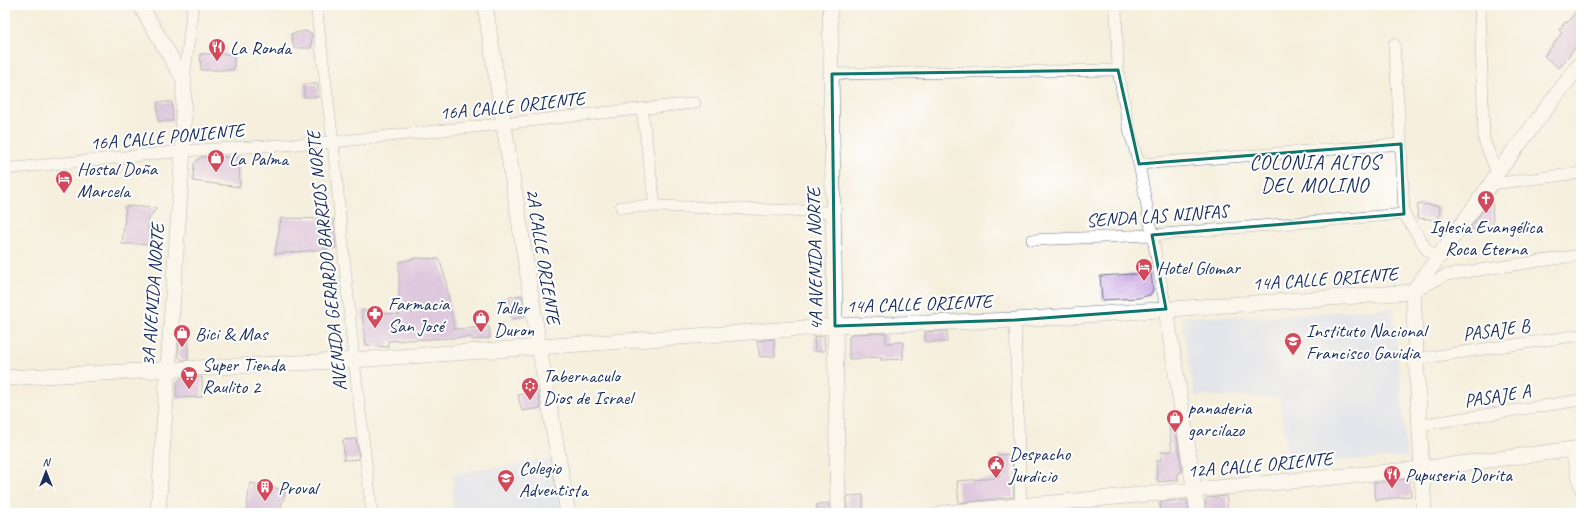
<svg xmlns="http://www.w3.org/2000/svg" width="1586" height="518" font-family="Caveat,sans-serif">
	<defs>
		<pattern id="building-hatch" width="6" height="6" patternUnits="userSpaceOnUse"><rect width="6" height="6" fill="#c79fe5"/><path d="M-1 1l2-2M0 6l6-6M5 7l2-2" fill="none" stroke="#a182bd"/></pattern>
	</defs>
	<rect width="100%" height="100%" fill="#fff"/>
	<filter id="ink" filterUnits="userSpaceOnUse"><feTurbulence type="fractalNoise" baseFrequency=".025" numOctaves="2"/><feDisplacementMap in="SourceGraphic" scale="8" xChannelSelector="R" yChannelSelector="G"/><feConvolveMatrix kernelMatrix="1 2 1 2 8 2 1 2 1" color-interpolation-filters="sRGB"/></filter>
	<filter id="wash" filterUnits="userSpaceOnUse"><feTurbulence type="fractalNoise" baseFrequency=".012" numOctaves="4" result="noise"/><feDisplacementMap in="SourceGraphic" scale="16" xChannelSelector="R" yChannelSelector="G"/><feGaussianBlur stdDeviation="0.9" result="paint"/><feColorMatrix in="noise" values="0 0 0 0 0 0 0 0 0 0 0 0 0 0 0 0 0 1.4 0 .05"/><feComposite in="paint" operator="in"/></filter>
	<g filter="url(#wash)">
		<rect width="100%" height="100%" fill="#f5efdd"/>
		<g fill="#cfdafa">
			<path d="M1393,308L1407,457L1288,464L1280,397L1195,396L1181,317L1276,316Z"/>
			<path d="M553,459L563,513H452L454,473Z"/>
		</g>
		<g id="blocks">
			<g fill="url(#building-hatch)">
				<path d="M1581,5V40L1559,68L1544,56L1562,33L1559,30L1565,22L1567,23Z"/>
				<path d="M305,31L312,34L311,48H294L291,34Z"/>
				<path d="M200,54H234V70H201Z"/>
				<rect x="304" y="84" width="14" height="13"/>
				<path d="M157,102H172L173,121H158Z"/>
				<path d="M204,157H239L240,187L193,181L194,164L199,158Z"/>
				<path d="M1492,200L1493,227L1469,230L1485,207Z"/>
				<path d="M1418,204L1440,206L1439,220L1417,218Z"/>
				<path d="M126,206L157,208L149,218L148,231L153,244H122Z"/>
				<path d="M281,218L333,219L336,248L275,254Z"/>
				<path d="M417,258L439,259L445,277L454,329L489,327L490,338L472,340V337L388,341V347L366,345L362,310L399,315V262Z"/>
				<path d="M1151,273L1153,290L1150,295L1138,298L1102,300L1100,276Z"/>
				<path d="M522,295L525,317L512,319L509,297Z"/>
				<path d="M947,331V342H925V332Z"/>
				<path d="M886,333V343L903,342V359L880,360L882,357L849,359V337L852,334Z"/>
				<path d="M824,336L825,351H815L814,337Z"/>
				<path d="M774,339L775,356L760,357L757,341Z"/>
				<path d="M179,341L188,342V360H182L178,356Z"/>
				<path d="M202,377V397L176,398L177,382L181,378Z"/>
				<path d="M538,391L541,408L522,411L518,395Z"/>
				<path d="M1175,424L1182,472L1177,474L1178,480L1158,482L1156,461L1161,460V452L1172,451L1169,425Z"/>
				<path d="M356,439L359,459L344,460L343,440Z"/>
				<path d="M1012,454L1014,497L959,503L957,481L999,478L998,455Z"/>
				<path d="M1409,479L1411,496L1376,500L1374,483Z"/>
				<path d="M250,483L286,490L279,513H246Z"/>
				<path d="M863,495V512L850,513L847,510V496Z"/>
				<path d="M1226,496L1228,512L1207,513L1205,501L1207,498Z"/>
				<path d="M1187,500L1189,513H1161L1160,502Z"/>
				<path d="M829,503V513H817V504Z"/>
			</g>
		</g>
	</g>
	<g filter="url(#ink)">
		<use href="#blocks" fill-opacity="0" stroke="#67728a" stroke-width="1"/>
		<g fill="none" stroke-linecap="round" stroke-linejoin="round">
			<defs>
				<g id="street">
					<path d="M316,5L333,142L354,360L372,513"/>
					<path d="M1116,5L1118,70L1130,133L1139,164L1166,309"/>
					<path d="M1480,7L1484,140L1497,173"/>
					<path d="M1394,44L1401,144L1404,214L1427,250L1438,258"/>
					<path d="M832,74L1118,70"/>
					<path d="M184,80L193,5"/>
					<path d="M642,109L655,206"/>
					<path d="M1139,164L1401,144"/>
					<path d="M5,169L183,151L333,142L695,103"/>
					<path d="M1491,184L1581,173"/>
					<path d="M621,207L655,206L834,212"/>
					<path d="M1032,240L1152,235L1404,214"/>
					<path d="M1414,292L1446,275L1581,255"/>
					<path d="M1015,320L1021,513"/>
					<path d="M1416,359L1581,335"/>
					<path d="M1419,425L1581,400"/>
					<path d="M1570,449L1581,490"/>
				</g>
				<g id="secondary">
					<path d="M140,5L184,80L183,151L158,513"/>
					<path d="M485,5L539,346L568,513"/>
					<path d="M830,5L838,513"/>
					<path d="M1413,292L1491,184L1497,173L1581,63"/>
					<path d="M1413,292L1424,513"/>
					<path d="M1166,309L1198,513"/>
					<path d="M5,378L354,360L835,326L1015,320L1413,292"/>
					<path d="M943,513L1421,469L1581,448"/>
				</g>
			</defs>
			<use href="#street" stroke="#67728a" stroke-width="12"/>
			<use href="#secondary" stroke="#67728a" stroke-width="16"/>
			<use href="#street" stroke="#fff" stroke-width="11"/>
			<use href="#secondary" stroke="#fff" stroke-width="15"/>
		</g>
	</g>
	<path d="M0 0H1586V518H0ZM1118,70L1139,164L1401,144L1404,214L1152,235L1166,309L1015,320L835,326L832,74Z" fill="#f5efdd" fill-opacity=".55" fill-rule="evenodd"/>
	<path fill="none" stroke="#0f766e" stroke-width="3" stroke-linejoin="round" d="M1118,70L1139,164L1401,144L1404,214L1152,235L1166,309L1015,320L835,326L832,74Z"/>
	<defs>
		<symbol id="restaurant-pin" viewBox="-11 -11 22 30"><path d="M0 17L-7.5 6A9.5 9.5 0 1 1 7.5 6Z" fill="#d1495b" stroke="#fff"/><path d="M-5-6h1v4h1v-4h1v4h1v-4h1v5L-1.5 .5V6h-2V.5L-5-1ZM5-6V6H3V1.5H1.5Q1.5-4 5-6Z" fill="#fff"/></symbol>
		<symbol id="shop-pin" viewBox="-11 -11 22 30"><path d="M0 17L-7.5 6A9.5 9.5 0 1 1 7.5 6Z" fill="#d1495b" stroke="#fff"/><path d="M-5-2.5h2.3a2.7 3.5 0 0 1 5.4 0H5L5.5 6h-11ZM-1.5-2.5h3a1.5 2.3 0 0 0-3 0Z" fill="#fff"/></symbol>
		<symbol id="hotel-pin" viewBox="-11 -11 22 30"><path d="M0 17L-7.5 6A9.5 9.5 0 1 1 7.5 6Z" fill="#d1495b" stroke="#fff"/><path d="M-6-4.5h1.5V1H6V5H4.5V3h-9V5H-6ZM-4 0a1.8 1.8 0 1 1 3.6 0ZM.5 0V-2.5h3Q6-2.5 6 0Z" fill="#fff"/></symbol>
		<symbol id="church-pin" viewBox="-11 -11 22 30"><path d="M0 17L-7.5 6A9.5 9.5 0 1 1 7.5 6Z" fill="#d1495b" stroke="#fff"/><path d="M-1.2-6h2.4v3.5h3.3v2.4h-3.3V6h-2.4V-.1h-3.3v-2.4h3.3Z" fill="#fff"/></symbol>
		<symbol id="pharmacy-pin" viewBox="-11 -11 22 30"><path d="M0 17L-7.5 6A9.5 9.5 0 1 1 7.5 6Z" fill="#d1495b" stroke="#fff"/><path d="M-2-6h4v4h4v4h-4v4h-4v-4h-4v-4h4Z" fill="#fff"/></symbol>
		<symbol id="school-pin" viewBox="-11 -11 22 30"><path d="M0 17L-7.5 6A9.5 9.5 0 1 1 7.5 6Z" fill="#d1495b" stroke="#fff"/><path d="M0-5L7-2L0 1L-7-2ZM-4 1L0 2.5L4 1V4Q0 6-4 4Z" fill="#fff"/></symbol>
		<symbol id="supermarket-pin" viewBox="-11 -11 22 30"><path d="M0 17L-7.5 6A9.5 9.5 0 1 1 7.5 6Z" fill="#d1495b" stroke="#fff"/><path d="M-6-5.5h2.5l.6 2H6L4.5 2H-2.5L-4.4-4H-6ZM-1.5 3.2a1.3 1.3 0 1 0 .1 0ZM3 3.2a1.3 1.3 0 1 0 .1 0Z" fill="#fff"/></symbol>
		<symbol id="synagogue-pin" viewBox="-11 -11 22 30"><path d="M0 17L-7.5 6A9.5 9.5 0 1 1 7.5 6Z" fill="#d1495b" stroke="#fff"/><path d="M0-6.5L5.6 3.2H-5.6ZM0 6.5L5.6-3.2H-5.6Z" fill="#fff"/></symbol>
		<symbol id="civic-pin" viewBox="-11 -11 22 30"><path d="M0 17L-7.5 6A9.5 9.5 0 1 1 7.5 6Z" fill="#d1495b" stroke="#fff"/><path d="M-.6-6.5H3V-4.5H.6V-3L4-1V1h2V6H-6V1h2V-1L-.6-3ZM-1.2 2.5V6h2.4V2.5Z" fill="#fff"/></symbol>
		<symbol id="university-pin" viewBox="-11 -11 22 30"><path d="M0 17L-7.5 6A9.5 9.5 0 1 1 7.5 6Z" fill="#d1495b" stroke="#fff"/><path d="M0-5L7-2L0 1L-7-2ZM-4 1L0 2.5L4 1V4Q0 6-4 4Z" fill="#fff"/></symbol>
		<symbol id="building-pin" viewBox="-11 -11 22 30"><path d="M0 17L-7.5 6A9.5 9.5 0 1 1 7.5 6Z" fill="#d1495b" stroke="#fff"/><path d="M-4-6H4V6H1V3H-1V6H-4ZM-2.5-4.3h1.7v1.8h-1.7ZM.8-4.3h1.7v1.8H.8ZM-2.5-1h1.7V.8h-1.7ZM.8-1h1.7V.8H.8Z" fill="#fff"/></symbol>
	</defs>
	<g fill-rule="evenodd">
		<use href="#restaurant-pin" x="207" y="37" width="20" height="27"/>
		<use href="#shop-pin" x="206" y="148" width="20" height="27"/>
		<use href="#hotel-pin" x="54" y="169" width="20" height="27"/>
		<use href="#church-pin" x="1476" y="189" width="20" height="27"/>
		<use href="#hotel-pin" x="1134" y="257" width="20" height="27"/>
		<use href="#pharmacy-pin" x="365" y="304" width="20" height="27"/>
		<use href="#shop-pin" x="471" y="308" width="20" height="27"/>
		<use href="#shop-pin" x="172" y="323" width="20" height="27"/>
		<use href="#school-pin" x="1283" y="331" width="20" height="27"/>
		<use href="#supermarket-pin" x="179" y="365" width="20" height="27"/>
		<use href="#synagogue-pin" x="520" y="376" width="20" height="27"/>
		<use href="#shop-pin" x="1165" y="408" width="20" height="27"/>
		<use href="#civic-pin" x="986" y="454" width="20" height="27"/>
		<use href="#restaurant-pin" x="1382" y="464" width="20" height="27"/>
		<use href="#university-pin" x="496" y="468" width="20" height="27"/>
		<use href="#building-pin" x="255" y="477" width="20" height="27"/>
	</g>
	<g text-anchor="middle" stroke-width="4" stroke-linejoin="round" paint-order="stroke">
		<g font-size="19" fill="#1b2f5e" stroke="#fff" text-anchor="start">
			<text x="230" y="54">La Ronda</text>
			<text x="229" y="165">La Palma</text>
			<text x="77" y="175">Hostal Doña<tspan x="77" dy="22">Marcela</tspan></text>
			<text x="1486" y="233" text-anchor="middle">Iglesia Evangélica<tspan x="1486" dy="22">Roca Eterna</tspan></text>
			<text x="1157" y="274">Hotel Glomar</text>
			<text x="388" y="310">Farmacia<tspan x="388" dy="22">San José</tspan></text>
			<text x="494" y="314">Taller<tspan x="494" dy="22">Duron</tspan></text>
			<text x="1306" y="337">Instituto Nacional<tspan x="1306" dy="22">Francisco Gavidia</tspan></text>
			<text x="195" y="340">Bici &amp; Mas</text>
			<text x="202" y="371">Super Tienda<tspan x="202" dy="22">Raulito 2</tspan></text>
			<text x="543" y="382">Tabernaculo<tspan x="543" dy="22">Dios de Israel</tspan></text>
			<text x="1188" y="414">panaderia<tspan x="1188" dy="22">garcilazo</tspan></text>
			<text x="1009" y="460">Despacho<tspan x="1009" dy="22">Jurdicio</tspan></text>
			<text x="519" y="474">Colegio<tspan x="519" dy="22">Adventista</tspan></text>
			<text x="1405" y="481">Pupuseria Dorita</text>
			<text x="278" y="494">Proval</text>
		</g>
		<g font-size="19" fill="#1b2f5e" stroke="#fff">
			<text transform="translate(512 105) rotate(-6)" y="7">16A CALLE ORIENTE</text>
			<text transform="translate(167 136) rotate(-5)" y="7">16A CALLE PONIENTE</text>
			<text transform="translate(1157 215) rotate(-4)" y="7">SENDA LAS NINFAS</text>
			<text transform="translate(544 256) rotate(81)" y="7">2A CALLE ORIENTE</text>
			<text transform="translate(814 259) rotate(-91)" y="7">4A AVENIDA NORTE</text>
			<text transform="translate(326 261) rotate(-96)" y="7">AVENIDA GERARDO BARRIOS NORTE</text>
			<text transform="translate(1325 278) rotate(-4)" y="7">14A CALLE ORIENTE</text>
			<text transform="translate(152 295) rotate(-86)" y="7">3A AVENIDA NORTE</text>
			<text transform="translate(919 303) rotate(-2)" y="7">14A CALLE ORIENTE</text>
			<text transform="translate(1496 329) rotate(-8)" y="7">PASAJE B</text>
			<text transform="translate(1497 395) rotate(-9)" y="7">PASAJE A</text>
			<text transform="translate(1260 464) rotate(-5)" y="7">12A CALLE ORIENTE</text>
		</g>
		<g font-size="20" letter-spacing="1" fill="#1b2f5e" stroke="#fff">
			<text x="1315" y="169">COLONIA ALTOS<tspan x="1315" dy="23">DEL MOLINO</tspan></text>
		</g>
	</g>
	<rect width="1586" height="518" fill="none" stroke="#fff" stroke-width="20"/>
	<g transform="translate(46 472)" stroke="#ffffff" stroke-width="3" paint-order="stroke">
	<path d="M0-3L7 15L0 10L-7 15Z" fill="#1b2f5e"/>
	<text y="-6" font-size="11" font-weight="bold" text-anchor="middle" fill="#1b2f5e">N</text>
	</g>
</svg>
